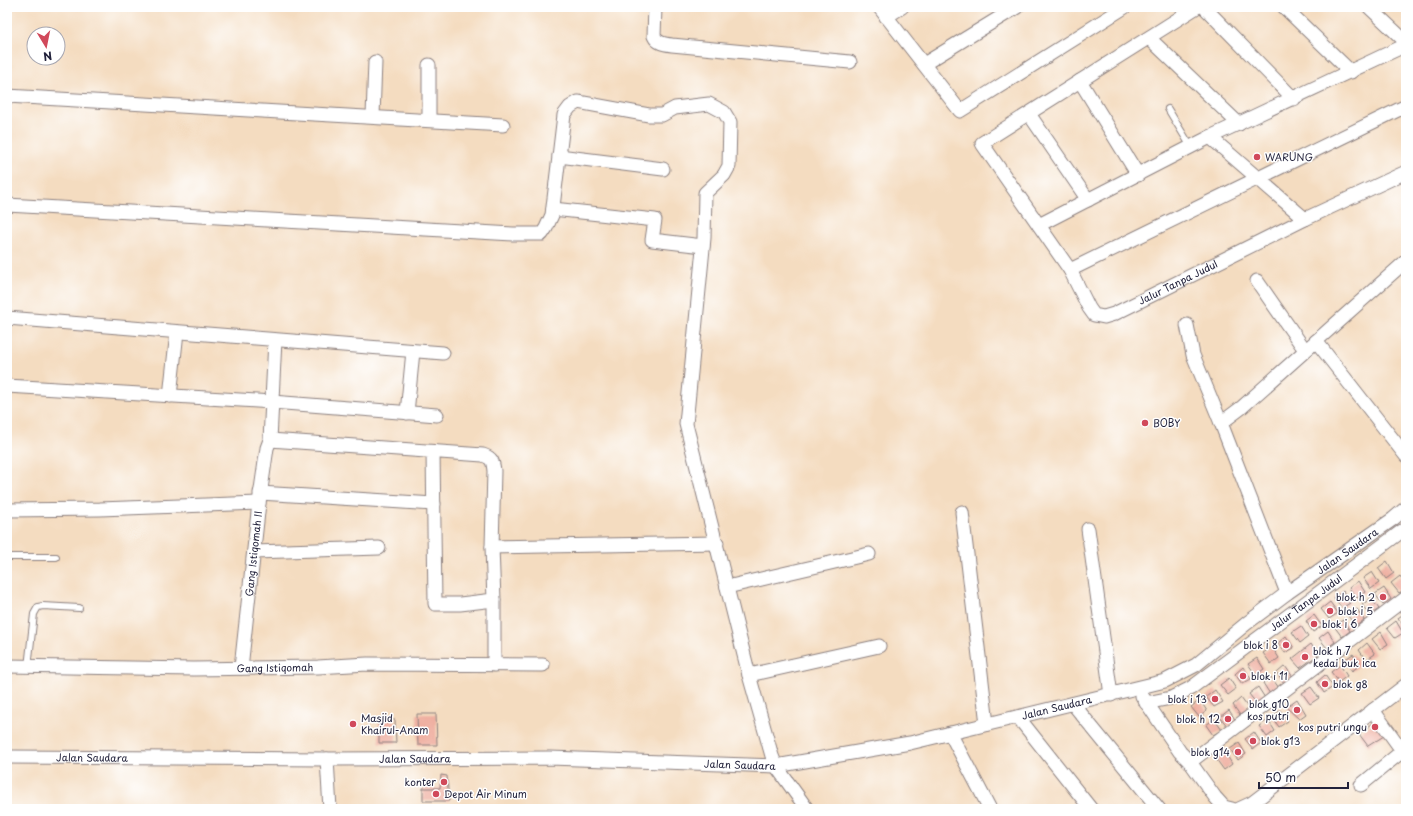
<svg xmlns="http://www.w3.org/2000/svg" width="1413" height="816" font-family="'Playpen Sans',sans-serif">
	<rect width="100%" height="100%" fill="#fff"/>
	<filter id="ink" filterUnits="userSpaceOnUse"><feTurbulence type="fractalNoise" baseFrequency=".025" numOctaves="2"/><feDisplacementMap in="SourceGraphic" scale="8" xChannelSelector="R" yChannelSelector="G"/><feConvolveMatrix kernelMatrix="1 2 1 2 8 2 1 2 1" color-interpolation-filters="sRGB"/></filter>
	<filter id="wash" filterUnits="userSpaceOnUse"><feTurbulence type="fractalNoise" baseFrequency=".012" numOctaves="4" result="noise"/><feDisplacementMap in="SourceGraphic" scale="16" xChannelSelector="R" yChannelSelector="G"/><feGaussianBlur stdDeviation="0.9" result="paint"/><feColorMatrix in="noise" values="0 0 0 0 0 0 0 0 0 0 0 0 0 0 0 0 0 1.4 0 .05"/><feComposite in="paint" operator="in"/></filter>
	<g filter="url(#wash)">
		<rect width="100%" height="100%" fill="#f4dcc0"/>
		<g id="blocks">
			<g fill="#efafa0">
				<path d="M1387,561L1394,573L1386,579L1378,568Z"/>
				<path d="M1372,572L1379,583L1371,589L1363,578Z"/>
				<path d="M1400,576L1406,585V589L1399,593L1391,583Z"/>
				<path d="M1358,581L1365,592L1357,598L1349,588Z"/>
				<path d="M1384,588L1391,599L1383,605L1375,594Z"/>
				<path d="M1343,591L1350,603L1342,608L1334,598Z"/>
				<path d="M1371,598L1379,609L1370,615L1362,605Z"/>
				<path d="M1330,602L1338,613L1329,619L1321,609Z"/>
				<path d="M1357,609L1364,620L1356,626L1348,616Z"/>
				<path d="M1406,612V629L1398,618Z"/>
				<path d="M1314,615L1322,626L1313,632L1306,621Z"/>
				<path d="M1343,620L1350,631L1342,637L1334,626Z"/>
				<path d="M1396,621L1403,633L1395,638L1387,628Z"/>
				<path d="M1301,626L1308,637L1300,643L1292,632Z"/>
				<path d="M1328,631L1335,642L1327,648L1319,638Z"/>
				<path d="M1381,632L1388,644L1380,649L1372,639Z"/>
				<path d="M1286,636L1294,648L1285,653L1278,643Z"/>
				<path d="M1367,643L1375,654L1366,660L1359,650Z"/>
				<path d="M1311,644L1318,655L1300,668L1292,659Z"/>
				<path d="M1272,647L1279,658L1271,664L1263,653Z"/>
				<path d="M1353,654L1360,665L1352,671L1344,660Z"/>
				<path d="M1257,658L1264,669L1256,675L1248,664Z"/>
				<path d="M1340,665L1347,676L1339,682L1331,672Z"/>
				<path d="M1285,666L1293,677L1284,683L1277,673Z"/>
				<path d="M1243,667L1251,679L1242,684L1235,674Z"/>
				<path d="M1325,675L1333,687L1324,693L1317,682Z"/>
				<path d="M1271,677L1279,688L1270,694L1263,683Z"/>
				<path d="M1229,678L1236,689L1228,695L1220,685Z"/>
				<path d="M1258,687L1265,698L1257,704L1249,694Z"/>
				<path d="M1311,687L1319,698L1310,704L1302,693Z"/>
				<path d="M1215,690L1223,702L1214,707L1206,697Z"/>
				<path d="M1241,698L1249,709L1240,715L1233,705Z"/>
				<path d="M1297,699L1306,714L1299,719L1286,707Z"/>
				<path d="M1200,700L1207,711L1199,717L1191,707Z"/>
				<path d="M1229,710L1236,721L1228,727L1220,717Z"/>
				<path d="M1280,710L1288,721L1279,727L1272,717Z"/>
				<path d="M417,714H436L437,745H418Z"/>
				<path d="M379,719L395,720L396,743H379Z"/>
				<path d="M1214,719L1222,730L1213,735L1206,725Z"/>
				<path d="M1268,720L1275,731L1267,737L1259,726Z"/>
				<path d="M1377,720L1387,734L1368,746L1359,734Z"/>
				<path d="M1254,732L1261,743L1253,749L1245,739Z"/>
				<path d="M1239,743L1246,754L1238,760L1230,749Z"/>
				<path d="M1225,752L1232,764L1224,770L1216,759Z"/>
				<path d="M441,775L447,776L449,801H423V788H440Z"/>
			</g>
		</g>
	</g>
	<g filter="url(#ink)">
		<use href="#blocks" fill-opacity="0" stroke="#8b7f7e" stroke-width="1"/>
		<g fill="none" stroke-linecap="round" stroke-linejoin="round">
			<defs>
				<g id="service">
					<path d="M489,7H492"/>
					<path d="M1168,109L1191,147"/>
					<path d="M7,557H56"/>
					<path d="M28,667L34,614L38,607L43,606L79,608"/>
				</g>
				<g id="minor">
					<path d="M655,7L654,36C657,43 664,44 672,45L850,62"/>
					<path d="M879,7L960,111L1125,7"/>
					<path id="s1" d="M1197,7L982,143L983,145L1070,270L1089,308L1094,315L1104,317L1114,314L1305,219L1406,172"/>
					<path d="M1204,7L1294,99"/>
					<path d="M1284,7L1351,72"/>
					<path d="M1369,7L1406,42"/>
					<path d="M886,17L902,7"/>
					<path d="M1149,38L1239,124"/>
					<path d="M924,64L1017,7"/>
					<path d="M429,65V120"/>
					<path d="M1080,81L1138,175"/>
					<path d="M7,96L503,125"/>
					<path d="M1029,114L1088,200"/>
					<path d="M373,116L375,62"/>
					<path d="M1210,137L1305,219"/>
					<path d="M559,156L663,169"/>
					<path d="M7,205L513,234H542L546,228L552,215L564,115L570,107L578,102L649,115H662L675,108L709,104L724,112L730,122L729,166L724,175L705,193L704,238L686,424L749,675L772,756L776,766L807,809"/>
					<path d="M553,209L655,220L652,240L703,246"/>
					<path d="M1039,225L1210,137L1406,45"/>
					<path d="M1070,270L1406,106"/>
					<path d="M1257,281L1305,350"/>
					<path d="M7,318L443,353"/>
					<path d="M1187,325L1193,355L1221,423"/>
					<path d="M1316,341L1406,456"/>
					<path d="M7,386L272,402L437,415"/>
					<path d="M170,396L177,332"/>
					<path d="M407,413L413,351"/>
					<path d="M270,440L483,455C492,458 493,461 494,471L492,547L494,600L460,604H435L433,452"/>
					<path d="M260,493L434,504"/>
					<path d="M7,510L100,509L259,503"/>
					<path d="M962,512L987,724"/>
					<path d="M1088,529L1111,695"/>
					<path d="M492,547L717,543"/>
					<path d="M254,552L379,548"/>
					<path d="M727,587L869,554"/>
					<path d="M1287,593L1221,423L1241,408L1406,261"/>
					<path d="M494,600V665"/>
					<path id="s2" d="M7,666L194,669L318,667L367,664L543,665"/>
					<path id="s3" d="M241,668L259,503L267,448L270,440L275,340"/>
					<path d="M749,675L879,646"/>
					<path d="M1142,696L1180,752L1190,762L1215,797L1224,807L1232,809"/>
					<path id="s4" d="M1146,703L1171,698L1191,688L1402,531"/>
					<path d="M1073,704L1159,809"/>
					<path d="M1373,710L1406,756"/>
					<path d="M1018,717L1091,809"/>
					<path d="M950,733L990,809"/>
					<path id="s5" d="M7,757L327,759L550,758L776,766L910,743L1165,681L1196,665L1247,623L1287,593L1393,519L1406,508"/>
					<path d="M327,759L330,809"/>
					<path d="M1190,762L1406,598"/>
					<path d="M1361,785L1406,748"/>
					<path d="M1239,809L1252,803L1406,685"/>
				</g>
			</defs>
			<use href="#service" stroke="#8b7f7e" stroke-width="8"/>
			<use href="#minor" stroke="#8b7f7e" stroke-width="15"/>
			<use href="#service" stroke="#fff" stroke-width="6"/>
			<use href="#minor" stroke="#fff" stroke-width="13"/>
		</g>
	</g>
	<g fill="#d1495b" stroke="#fff" stroke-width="1.5">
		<circle cx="1257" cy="157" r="4"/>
		<circle cx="1145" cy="423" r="4"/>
		<circle cx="1383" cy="597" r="4"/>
		<circle cx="1330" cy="611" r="4"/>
		<circle cx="1314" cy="624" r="4"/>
		<circle cx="1286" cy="645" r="4"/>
		<circle cx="1305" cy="657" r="4"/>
		<circle cx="1243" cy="676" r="4"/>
		<circle cx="1325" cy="684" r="4"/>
		<circle cx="1215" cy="699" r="4"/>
		<circle cx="1297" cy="710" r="4"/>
		<circle cx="1228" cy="719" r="4"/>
		<circle cx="353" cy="724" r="4"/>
		<circle cx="1375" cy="727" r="4"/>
		<circle cx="1253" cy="741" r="4"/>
		<circle cx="1238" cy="752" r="4"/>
		<circle cx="444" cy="782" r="4"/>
		<circle cx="436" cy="794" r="4"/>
	</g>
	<g text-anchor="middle" stroke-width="3" stroke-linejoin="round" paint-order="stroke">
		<g font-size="10" fill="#22223b" stroke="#fff" text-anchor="start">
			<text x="1265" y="161">WARUNG</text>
			<text x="1153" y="427">BOBY</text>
			<text x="1375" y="601" text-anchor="end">blok h 2</text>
			<text x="1338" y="615">blok i 5</text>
			<text x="1322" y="628">blok i 6</text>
			<text x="1278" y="649" text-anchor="end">blok i 8</text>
			<text x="1313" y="655">blok h 7<tspan x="1313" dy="12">kedai buk ica</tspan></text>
			<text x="1251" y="680">blok i 11</text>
			<text x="1333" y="688">blok g8</text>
			<text x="1207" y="703" text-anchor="end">blok i 13</text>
			<text x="1289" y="708" text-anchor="end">blok g10<tspan x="1289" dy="12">kos putri</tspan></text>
			<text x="361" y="722">Masjid<tspan x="361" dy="12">Khairul-Anam</tspan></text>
			<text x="1220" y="723" text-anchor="end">blok h 12</text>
			<text x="1367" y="731" text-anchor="end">kos putri ungu</text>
			<text x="1261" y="745">blok g13</text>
			<text x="1230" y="756" text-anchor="end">blok g14</text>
			<text x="436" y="786" text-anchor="end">konter</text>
			<text x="444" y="798">Depot Air Minum</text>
		</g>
		<g font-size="10" fill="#22223b" stroke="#fff">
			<text dy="4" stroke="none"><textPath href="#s1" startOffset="552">Jalur Tanpa Judul</textPath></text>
			<text dy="4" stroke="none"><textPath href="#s5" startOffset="1392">Jalan Saudara</textPath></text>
			<text dy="4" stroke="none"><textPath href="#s3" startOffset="115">Gang Istiqomah II</textPath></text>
			<text dy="4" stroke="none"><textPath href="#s4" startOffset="191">Jalur Tanpa Judul</textPath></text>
			<text dy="4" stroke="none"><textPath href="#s2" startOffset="268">Gang Istiqomah</textPath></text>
			<text dy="4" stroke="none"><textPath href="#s5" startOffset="1056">Jalan Saudara</textPath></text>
			<text dy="4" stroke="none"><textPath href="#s5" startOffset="85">Jalan Saudara</textPath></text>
			<text dy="4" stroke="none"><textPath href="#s5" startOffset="408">Jalan Saudara</textPath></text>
			<text dy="4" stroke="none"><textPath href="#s5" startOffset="733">Jalan Saudara</textPath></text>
		</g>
	</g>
	<rect width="1413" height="816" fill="none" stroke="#fff" stroke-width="24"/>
	<g transform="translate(46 46) rotate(170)"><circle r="19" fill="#ffffff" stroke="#a7a7b1"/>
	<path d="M0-3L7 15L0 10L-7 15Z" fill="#d1495b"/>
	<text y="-6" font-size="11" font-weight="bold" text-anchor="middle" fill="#22223b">N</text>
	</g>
	<path d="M1259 782v6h89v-6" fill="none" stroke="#22223b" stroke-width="2"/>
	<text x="1265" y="782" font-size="12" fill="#22223b" stroke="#ffffff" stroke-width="3" paint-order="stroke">50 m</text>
</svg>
